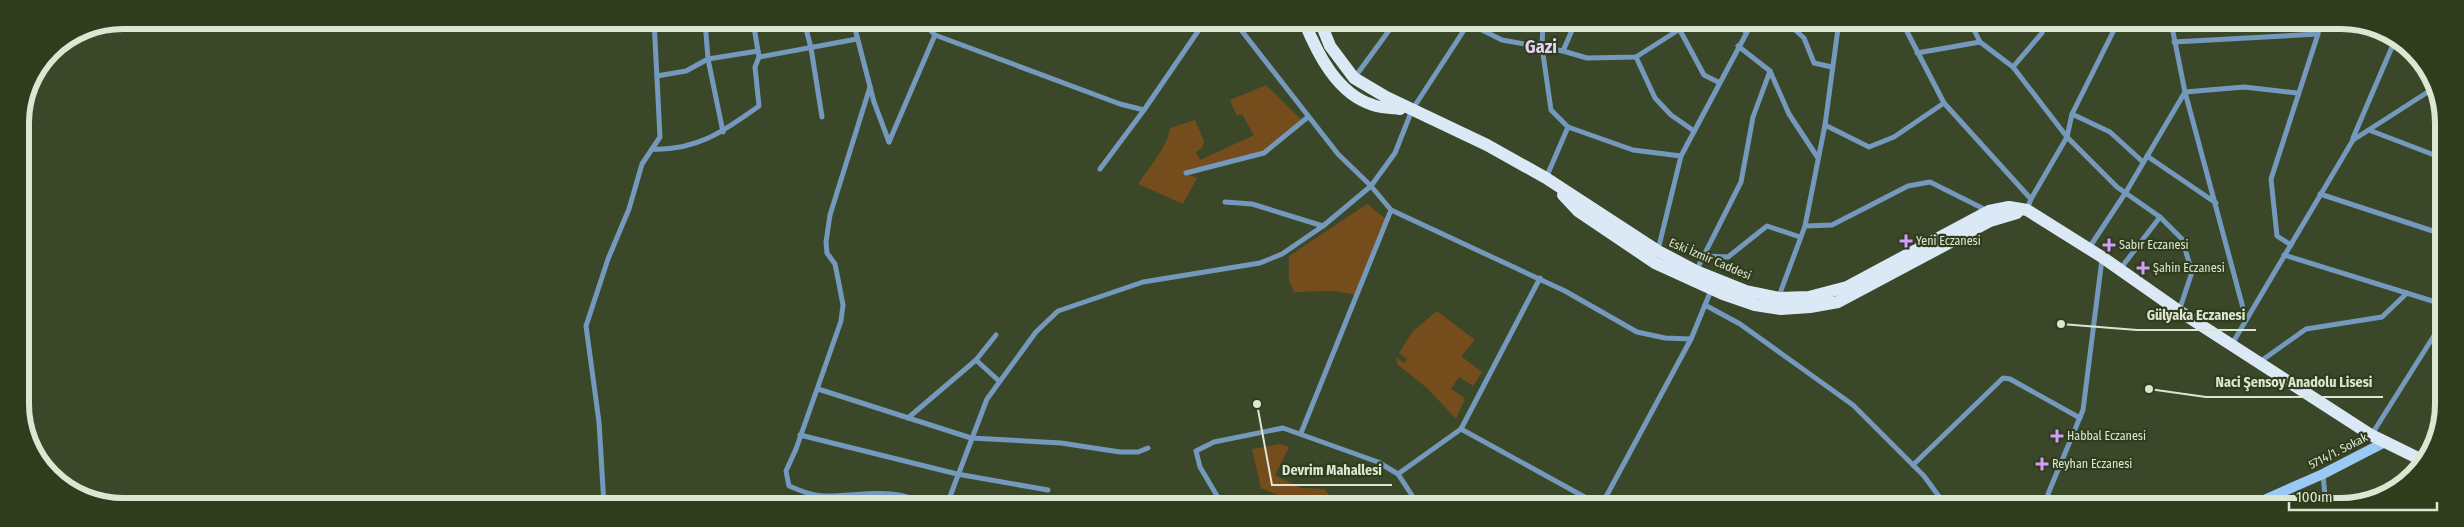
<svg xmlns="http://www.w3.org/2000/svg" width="2464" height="527" font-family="'Fira Sans Condensed',sans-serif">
	<rect width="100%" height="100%" fill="#3a4728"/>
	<g fill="#754c1c">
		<path d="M1266,85L1303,121L1264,153L1187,174L1197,178L1183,204L1138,184C1149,167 1167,148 1170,128L1195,120L1204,141L1202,148L1196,152L1200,160L1254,135L1242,114L1237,116L1230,100Z"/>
		<path d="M1367,204L1387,220L1357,295L1332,291L1294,292L1289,280V256Z"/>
		<path d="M1437,311L1475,340L1461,356L1482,372L1473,386L1459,377L1451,389L1465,398L1456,419L1427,388L1397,364L1396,357L1404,363L1407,359L1399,353L1413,331Z"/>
		<path d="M1280,444L1289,447L1275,475L1301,488L1325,489L1337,506H1276L1280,496L1261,488L1252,449Z"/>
	</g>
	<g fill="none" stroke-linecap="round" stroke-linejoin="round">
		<g stroke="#7599bc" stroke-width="5">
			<path d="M705,21L708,59L723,132"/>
			<path d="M804,21L811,48L822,117"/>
			<path d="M853,21L874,102L889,142"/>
			<path d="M924,21L927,27L935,35L1120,104L1144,110"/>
			<path d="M1234,21L1338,154L1371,186L1391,210L1565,291L1637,332L1665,338L1691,339"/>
			<path d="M1464,21L1502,40L1563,51L1587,58L1636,57L1680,29"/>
			<path d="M1543,21L1542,47L1551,110L1568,127L1546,178"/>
			<path d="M1675,21L1704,75L1718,82"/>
			<path d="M1739,21L1746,33"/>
			<path d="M1785,21L1804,38L1814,63L1832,67"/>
			<path d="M1902,22L1944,103L2031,199L2027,209"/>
			<path d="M1970,22L1980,42L2013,67"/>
			<path d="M2045,22L2042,33L2013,67L2067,137L2117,187L2160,217L2182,239L2192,272L2179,311"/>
			<path d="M2171,22L2185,92L2246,319"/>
			<path d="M2174,42L2318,34"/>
			<path d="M1563,51L1576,21"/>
			<path d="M1917,53L1980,42"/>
			<path d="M759,57L857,39"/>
			<path d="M1636,57L1655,98L1671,115L1694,131"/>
			<path d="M1770,71L1789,114L1818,158"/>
			<path d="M657,76L686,71L708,59L758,51"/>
			<path d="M1355,77L1396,21"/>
			<path d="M870,87L830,215L826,242L827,253L835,264L839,284L843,305L841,321L796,449L786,471L789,486C801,491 813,496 826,496C862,496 896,486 928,506"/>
			<path d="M2072,114L2110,132L2143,162"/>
			<path d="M1825,125L1869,147L1894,137L1944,103"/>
			<path d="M1568,127L1633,150L1681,156"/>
			<path d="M2369,130L2442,158"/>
			<path d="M2353,138L2395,40"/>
			<path d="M889,142L935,35"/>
			<path d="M652,149L660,137L654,20"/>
			<path d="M2147,156L2216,203"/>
			<path d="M1100,169L1144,110L1205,21"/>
			<path d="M1186,173L1264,153L1308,117"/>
			<path d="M2320,194L2442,234"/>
			<path d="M2031,199L2067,137L2072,114L2118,22"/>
			<path d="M1225,202L1252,204L1323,226"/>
			<path d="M1805,226L1832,225L1908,186L1930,182L1986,210"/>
			<path d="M2291,245L2277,236L2271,179L2318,34V22"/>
			<path d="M2089,248L2126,192L2185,92L2244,87L2297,93"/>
			<path d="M1658,250L1681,156L1753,21"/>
			<path d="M2284,255L2442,304"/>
			<path d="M1704,256L1728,257L1767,226L1800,237"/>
			<path d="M2121,268L2160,217"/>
			<path d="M1696,271L1741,182L1753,117L1770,71L1738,46"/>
			<path d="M1779,296L1805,226L1825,125L1839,21"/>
			<path d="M1705,305L1740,324L1853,405L1924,476L1946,506"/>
			<path d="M2232,344L2353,140L2434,88"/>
			<path d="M976,360L999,381"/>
			<path d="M2261,361L2306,329L2382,317L2407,293"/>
			<path d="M818,389L971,438L1061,443L1120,452H1138L1148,448"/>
			<path d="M908,418L976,360L996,335"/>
			<path d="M1461,429L1601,506"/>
			<path d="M1301,433L1391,210"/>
			<path d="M2372,434L2442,323"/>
			<path d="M800,435L957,474L1048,490"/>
			<path d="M1913,465L2003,378L2010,379L2080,418"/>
			<path d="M1398,474L1419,506"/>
			<path d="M2323,474L2326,507"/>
			<path d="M2408,482L2420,459"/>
			<path d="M604,505L599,422L586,326L608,259L629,209L642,164L652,149C697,151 724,131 759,106L755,67L759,57L753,21"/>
			<path d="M943,506L949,499L987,399L1036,332L1058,311L1143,282L1260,263L1282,254L1323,226L1371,186L1395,153L1412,110L1470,21"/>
			<path d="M1223,506L1200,467L1196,451L1214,442L1283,428L1378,462L1398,474L1461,429L1540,278"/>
			<path d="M1601,506L1691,339L1712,288"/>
			<path d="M2054,507L2048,494L2083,410L2102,259"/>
		</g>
		<path stroke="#9bc9f5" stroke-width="10" d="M2248,507L2323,474L2385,442"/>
		<g stroke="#dbe9f7" stroke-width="12">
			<path d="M1304,21C1317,53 1337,94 1373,105C1381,108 1391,108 1400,109"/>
			<path d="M1320,21L1330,46L1354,78L1386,97L1487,145L1546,178L1658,251L1696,271L1746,291L1779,298L1809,297L1847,287L1989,211L2009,207L2027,210L2102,257L2179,311L2371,435L2422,460"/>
			<path d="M1563,195L1578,211L1655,263L1723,294L1755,305L1781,309L1810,307L1838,302L1990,221L2017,213"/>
		</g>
	</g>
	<g fill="#d19dfe" stroke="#303d1d" stroke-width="2">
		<path d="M1903.5 233.5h5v5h5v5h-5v5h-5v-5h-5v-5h5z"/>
		<path d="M2106.5 237.5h5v5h5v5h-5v5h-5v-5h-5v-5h5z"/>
		<path d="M2140.5 260.5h5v5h5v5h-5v5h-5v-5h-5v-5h5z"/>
		<path d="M2054.5 428.5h5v5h5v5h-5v5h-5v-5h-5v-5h5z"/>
		<path d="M2039.5 456.5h5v5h5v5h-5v5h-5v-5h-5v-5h5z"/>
	</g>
	<g text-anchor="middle" stroke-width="4.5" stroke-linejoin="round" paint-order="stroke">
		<g font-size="12" fill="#dde6d3" stroke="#303d1d" text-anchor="start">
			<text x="1916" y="245">Yeni Eczanesi</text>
			<text x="2119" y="249">Sabır Eczanesi</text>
			<text x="2153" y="272">Şahin Eczanesi</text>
			<text x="2067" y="440">Habbal Eczanesi</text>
			<text x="2052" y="468">Reyhan Eczanesi</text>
		</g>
		<g font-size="12" fill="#dde6d3" stroke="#303d1d">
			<text transform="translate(1710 259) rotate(23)" y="4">Eski İzmir Caddesi</text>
			<text transform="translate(2338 451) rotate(-27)" y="4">5714/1. Sokak</text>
		</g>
		<g font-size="18" font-weight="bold" fill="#e4d0f9" stroke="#303d1d">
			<text x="1541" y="53">Gazi</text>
		</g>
	</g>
	<path d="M0 0H2464V527H0ZM123 29H2341A94 94 0 0 1 2435 123V404A94 94 0 0 1 2341 498H123A94 94 0 0 1 29 404V123A94 94 0 0 1 123 29Z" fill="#303d1d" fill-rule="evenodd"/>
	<path fill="none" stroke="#dde6d3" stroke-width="6" d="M123 29H2341A94 94 0 0 1 2435 123V404A94 94 0 0 1 2341 498H123A94 94 0 0 1 29 404V123A94 94 0 0 1 123 29Z"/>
	<path fill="none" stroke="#dde6d3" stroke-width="2" d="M2061 324L2137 330H2256M2149 389L2206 397H2383M1257 404L1272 485H1392"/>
	<g fill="#dde6d3" stroke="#303d1d" stroke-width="2">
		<circle cx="2061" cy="324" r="5"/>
		<circle cx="2149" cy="389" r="5"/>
		<circle cx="1257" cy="404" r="5"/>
	</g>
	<g font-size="14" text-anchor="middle" font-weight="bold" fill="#dde6d3" stroke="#303d1d" stroke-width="4.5" stroke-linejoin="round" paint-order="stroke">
		<text x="2196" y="320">Gülyaka Eczanesi</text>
		<text x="2294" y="387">Naci Şensoy Anadolu Lisesi</text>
		<text x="1332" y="475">Devrim Mahallesi</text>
	</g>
	<path d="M2289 502v8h148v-8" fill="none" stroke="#dde6d3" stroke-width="2.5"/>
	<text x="2296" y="502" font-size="15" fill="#dde6d3" stroke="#303d1d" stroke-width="4" paint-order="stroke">100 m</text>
</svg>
